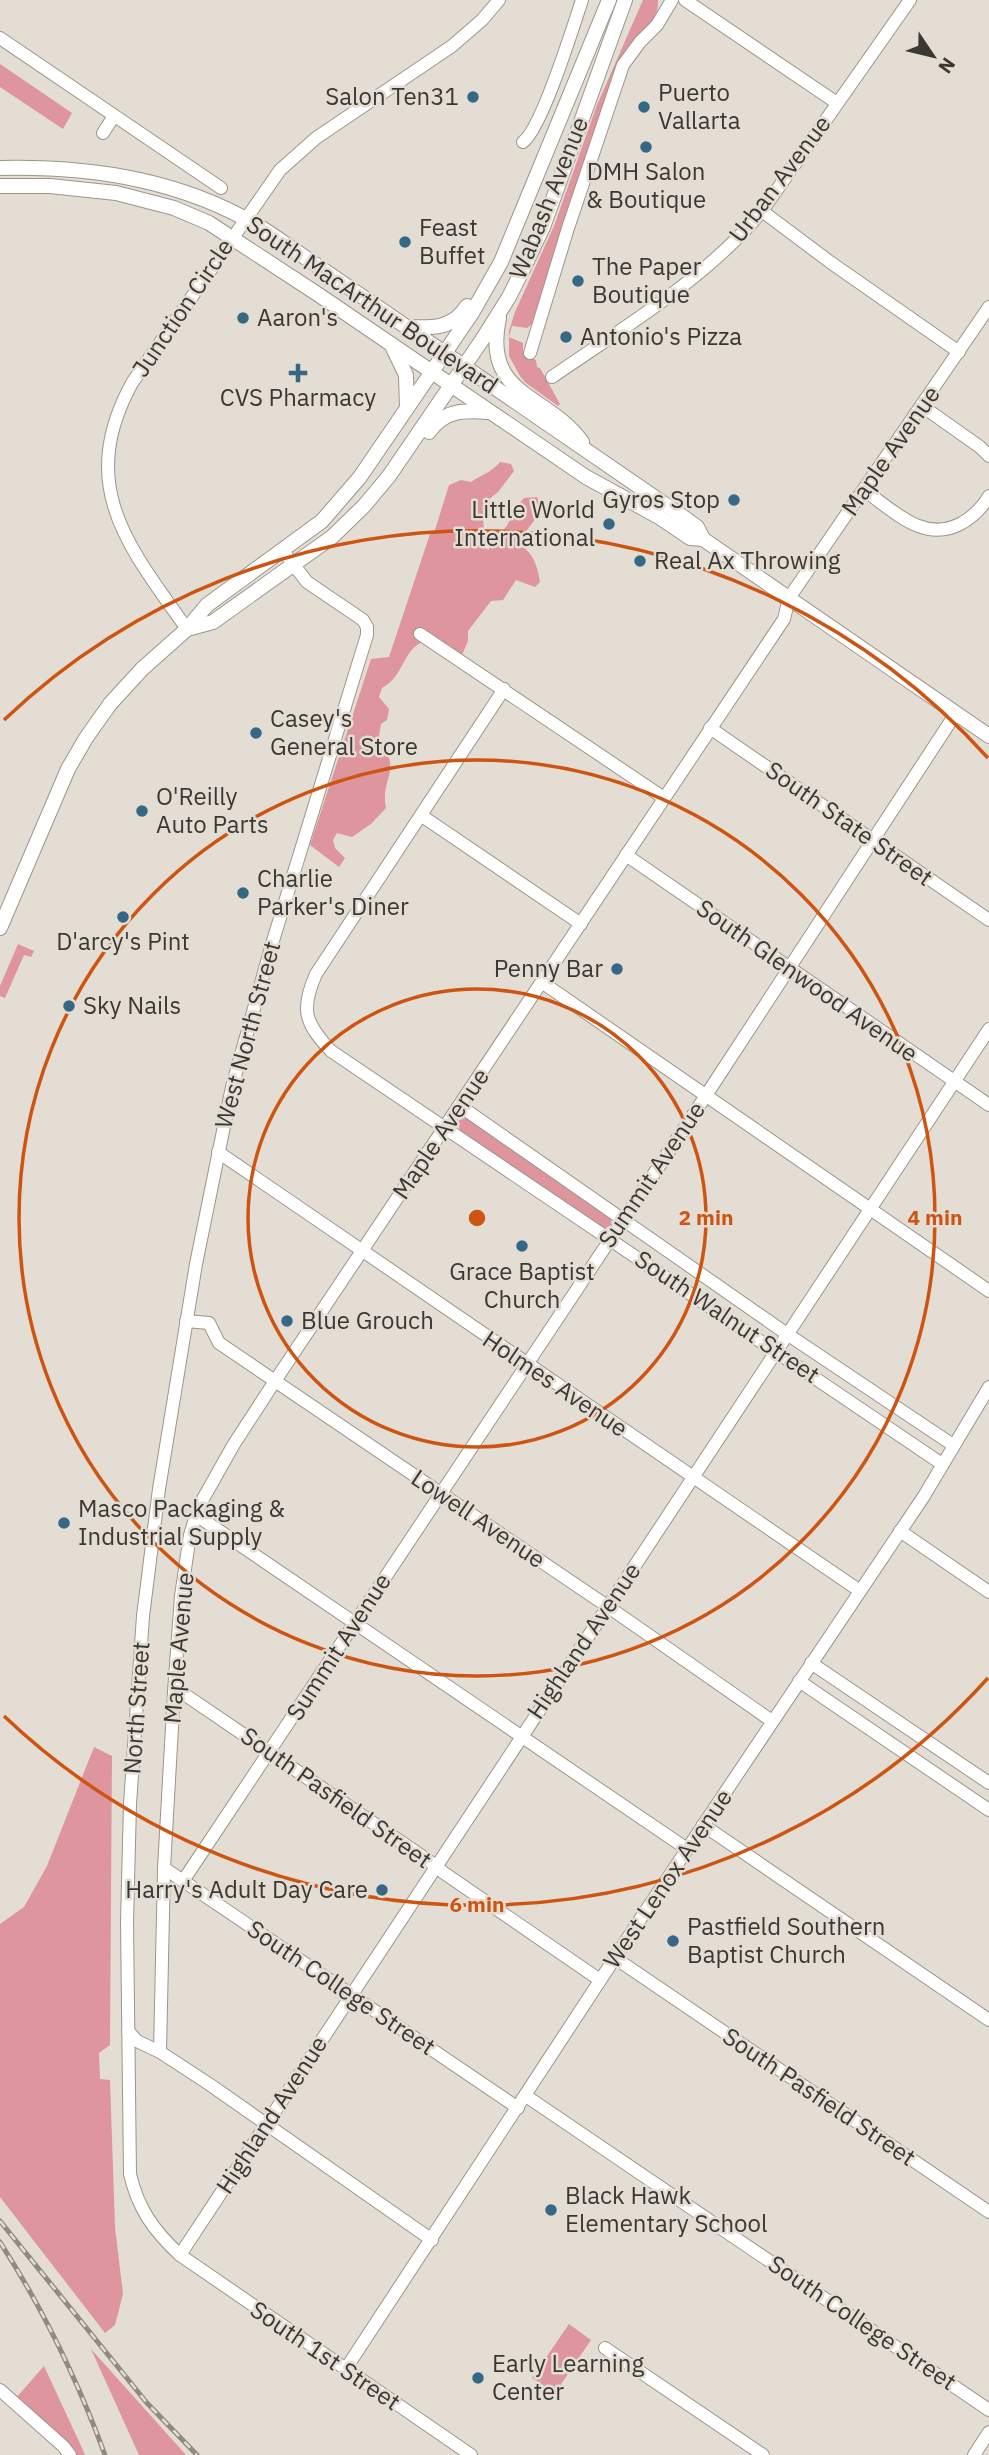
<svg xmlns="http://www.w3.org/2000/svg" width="989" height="2455" font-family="'IBM Plex Sans',sans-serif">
	<rect width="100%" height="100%" fill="#e4ddd3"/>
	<g fill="#de959d">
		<path d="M643,0H658C659,20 644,28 632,42C625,49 621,58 617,67L532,324L527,328L512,326L509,337L523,343V355L536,360L537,367L540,368L560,404L558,406L526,383L520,376L509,356V331L515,312L554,226L597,105Z"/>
		<path d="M0,64L72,113L63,129L0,87Z"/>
		<path d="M500,462L511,464L514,471L498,492L489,499L483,519L484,530L479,545L489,550V543C511,529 509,515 524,498L537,497L541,507L536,518L518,542C533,554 537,563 540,582L535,587L516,580L503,600L491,601L468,631V641L462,655L422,642C402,652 404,676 382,688L379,697L389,709L387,720L381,724L379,736C403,774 380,776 386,808L371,824L352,837L337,833L333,840L335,848L345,858L339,867L310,845L371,659L389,657L430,534L435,530L449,485L461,480L471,482C481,475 492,472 500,462Z"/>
		<path d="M18,944L34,951L31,957L24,955L5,998L0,996V986Z"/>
		<path d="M464,1117L469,1118L610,1216L612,1225L603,1229L460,1131L458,1121Z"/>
		<path d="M94,1747L112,1756L110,2045L99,2053L100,2079L110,2080L115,2227L123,2294L115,2325L105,2333L0,2197V1924L24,1907L47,1866Z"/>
		<path d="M569,2324L591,2340L555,2393L532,2378Z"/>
		<path d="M91,2349L186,2455H139Z"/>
		<path d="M44,2366L82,2448L85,2455H75L16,2398Z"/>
	</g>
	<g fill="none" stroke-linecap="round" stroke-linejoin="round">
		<defs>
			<g id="minor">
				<path d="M685,0L837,103"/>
				<path d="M0,38L221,188"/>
				<path d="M103,133L114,116"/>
				<path d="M523,142C542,128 573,27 582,0"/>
				<path d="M762,211L830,262L959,352"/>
				<path d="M530,353L568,228L623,65L640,42L657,25L672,0"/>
				<path d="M552,377C623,328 708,277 762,211L910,0"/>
				<path d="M922,406L980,447L989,456"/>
				<path d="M864,490C894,511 924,544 962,523C974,516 982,508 989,496"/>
				<path d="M283,551L307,582L363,620L367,627V635L272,944L232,1087L196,1264L159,1489L143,1616L130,1804L127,1922L130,2174C138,2209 154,2231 180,2255L471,2455"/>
				<path d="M187,629C128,546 76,486 132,383L280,170L316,138L452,46L482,20L499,0"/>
				<path d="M420,634L664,798"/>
				<path d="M504,689L316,974C300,1010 305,1023 331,1051L942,1464"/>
				<path d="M710,728L989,920"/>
				<path d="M422,816L581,924"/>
				<path d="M626,855L989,1105"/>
				<path d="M543,983L989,1291"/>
				<path d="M460,1106L787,1334L953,1445"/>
				<path d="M218,1152L860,1591"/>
				<path d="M186,1321L209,1323L219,1343L607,1606L772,1721"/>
				<path d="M196,1515L687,1849"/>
				<path d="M900,1531L989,1592"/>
				<path d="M811,1663L989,1783"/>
				<path d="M799,1681L989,1810"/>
				<path d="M174,1692L184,1694L429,1861L444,1873L600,1980"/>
				<path d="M703,1825L989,2020"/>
				<path d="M164,1868L518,2108"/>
				<path d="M183,1881L705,1097L956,713"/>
				<path d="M615,1958L989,2212"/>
				<path d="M128,2031L137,2041L160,2052L209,2084L432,2240"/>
				<path d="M160,2052L164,1868L174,1692L181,1596L190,1535L199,1506L234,1444L275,1381L784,619L789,598L989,307"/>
				<path d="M526,2096L989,2410"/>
				<path d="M180,2255L989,1029"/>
				<path d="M605,2348L763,2455"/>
				<path d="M345,2370L641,1918L924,1496L989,1387"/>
				<path d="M0,2390L63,2446L70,2455"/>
				<path d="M974,2455L989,2432"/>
			</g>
			<g id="major">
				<path d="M0,168C96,166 190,181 271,234L679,514L697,527L703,539"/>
				<path d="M0,186H50L116,193L174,208L209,223L319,295L586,477L659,517L690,538L703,539L989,736"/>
				<path d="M499,318C482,397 547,393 582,442"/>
				<path d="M408,327C432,328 453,329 467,306"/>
				<path d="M393,348L406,375L407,408"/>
				<path d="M429,432C444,410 464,410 488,412"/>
				<path d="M187,629L213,622L332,537L364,506L389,476L482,340L509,297L526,263L543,227L625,0"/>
				<path d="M0,928L68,769L86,738L110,704L142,669L187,629L207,605L322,521L360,477L472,313L501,262L609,0"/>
			</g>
		</defs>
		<use href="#minor" stroke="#9b958b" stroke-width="14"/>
		<use href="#major" stroke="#9b958b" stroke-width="16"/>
		<use href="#minor" stroke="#fff" stroke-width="12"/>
		<use href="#major" stroke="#fff" stroke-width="14"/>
		<defs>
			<g id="rail">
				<path d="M0,2221L147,2403L197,2455"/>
				<path d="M0,2242C43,2309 78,2381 105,2455"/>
			</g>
		</defs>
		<use href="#rail" stroke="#8f8a83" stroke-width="5"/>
		<use href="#rail" stroke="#e4ddd3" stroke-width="2.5" stroke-dasharray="8" stroke-linecap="butt"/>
	</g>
	<g fill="none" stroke="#ce5412" stroke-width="3.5">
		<circle cx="477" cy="1218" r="229"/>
		<circle cx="477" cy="1218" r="458"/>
		<path d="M988 1678A687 687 0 0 1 4 1716M4 720A687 687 0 0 1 988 758"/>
	</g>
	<g fill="#366886" stroke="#e4ddd3" stroke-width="2.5">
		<circle cx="473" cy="97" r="7"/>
		<circle cx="644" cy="107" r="7"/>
		<circle cx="646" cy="147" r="7"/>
		<circle cx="405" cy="242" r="7"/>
		<circle cx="578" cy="281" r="7"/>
		<circle cx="243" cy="318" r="7"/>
		<circle cx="566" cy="337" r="7"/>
		<path d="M294.5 362.5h7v7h7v7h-7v7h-7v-7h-7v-7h7z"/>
		<circle cx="734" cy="500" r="7"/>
		<circle cx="609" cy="524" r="7"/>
		<circle cx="640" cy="561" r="7"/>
		<circle cx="256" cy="733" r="7"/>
		<circle cx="142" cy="811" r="7"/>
		<circle cx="243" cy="893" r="7"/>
		<circle cx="123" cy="917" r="7"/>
		<circle cx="617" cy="969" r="7"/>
		<circle cx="69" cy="1006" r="7"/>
		<circle cx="522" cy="1246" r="7"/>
		<circle cx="287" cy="1321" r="7"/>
		<circle cx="64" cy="1523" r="7"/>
		<circle cx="382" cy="1890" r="7"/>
		<circle cx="673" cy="1941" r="7"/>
		<circle cx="551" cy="2210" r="7"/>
		<circle cx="478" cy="2378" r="7"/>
	</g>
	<g text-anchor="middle" stroke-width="5" stroke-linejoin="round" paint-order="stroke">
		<g font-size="24" fill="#3b3834" stroke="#e4ddd3" text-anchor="start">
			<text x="658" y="101">Puerto<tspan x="658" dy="28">Vallarta</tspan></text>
			<text x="459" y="105" text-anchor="end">Salon Ten31</text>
			<text x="646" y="180" text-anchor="middle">DMH Salon<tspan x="646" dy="28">&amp; Boutique</tspan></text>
			<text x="419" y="236">Feast<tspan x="419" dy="28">Buffet</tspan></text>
			<text x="592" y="275">The Paper<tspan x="592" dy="28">Boutique</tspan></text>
			<text x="257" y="326">Aaron's</text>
			<text x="580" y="345">Antonio's Pizza</text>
			<text x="298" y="406" text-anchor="middle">CVS Pharmacy</text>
			<text x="720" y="508" text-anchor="end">Gyros Stop</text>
			<text x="595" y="518" text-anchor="end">Little World<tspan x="595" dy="28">International</tspan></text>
			<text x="654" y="569">Real Ax Throwing</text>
			<text x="270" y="727">Casey's<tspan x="270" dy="28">General Store</tspan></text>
			<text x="156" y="805">O'Reilly<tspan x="156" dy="28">Auto Parts</tspan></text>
			<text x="257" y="887">Charlie<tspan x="257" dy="28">Parker's Diner</tspan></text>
			<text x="123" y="950" text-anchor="middle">D'arcy's Pint</text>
			<text x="603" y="977" text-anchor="end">Penny Bar</text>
			<text x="83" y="1014">Sky Nails</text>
			<text x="522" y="1280" text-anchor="middle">Grace Baptist<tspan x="522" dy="28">Church</tspan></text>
			<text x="301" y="1329">Blue Grouch</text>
			<text x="78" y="1517">Masco Packaging &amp;<tspan x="78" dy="28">Industrial Supply</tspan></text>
			<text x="368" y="1898" text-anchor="end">Harry's Adult Day Care</text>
			<text x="687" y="1935">Pastfield Southern<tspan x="687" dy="28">Baptist Church</tspan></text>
			<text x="565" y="2204">Black Hawk<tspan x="565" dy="28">Elementary School</tspan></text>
			<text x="492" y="2372">Early Learning<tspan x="492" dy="28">Center</tspan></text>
		</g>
		<g font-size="24" fill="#3b3834" stroke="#e4ddd3">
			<text transform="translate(780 179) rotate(-53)" y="8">Urban Avenue</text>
			<text transform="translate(549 198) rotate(-68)" y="8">Wabash Avenue</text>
			<text transform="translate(372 305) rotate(34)" y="8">South MacArthur Boulevard</text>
			<text transform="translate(183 308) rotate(-56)" y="8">Junction Circle</text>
			<text transform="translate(891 451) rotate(-55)" y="8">Maple Avenue</text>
			<text transform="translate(849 824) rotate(35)" y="8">South State Street</text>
			<text transform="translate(807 981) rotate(35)" y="8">South Glenwood Avenue</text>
			<text transform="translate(248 1035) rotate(-75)" y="8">West North Street</text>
			<text transform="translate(441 1134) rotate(-56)" y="8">Maple Avenue</text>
			<text transform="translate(652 1175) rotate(-56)" y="8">Summit Avenue</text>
			<text transform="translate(727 1317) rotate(34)" y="8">South Walnut Street</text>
			<text transform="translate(555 1384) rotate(34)" y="8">Holmes Avenue</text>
			<text transform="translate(478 1519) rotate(34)" y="8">Lowell Avenue</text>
			<text transform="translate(584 1641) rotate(-56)" y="8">Highland Avenue</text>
			<text transform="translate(339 1647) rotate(-57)" y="8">Summit Avenue</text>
			<text transform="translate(179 1648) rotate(-85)" y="8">Maple Avenue</text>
			<text transform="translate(137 1708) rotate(-86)" y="8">North Street</text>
			<text transform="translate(336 1798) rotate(35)" y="8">South Pasfield Street</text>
			<text transform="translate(668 1879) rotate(-56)" y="8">West Lenox Avenue</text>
			<text transform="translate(341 1988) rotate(34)" y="8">South College Street</text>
			<text transform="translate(819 2097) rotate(34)" y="8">South Pasfield Street</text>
			<text transform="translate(272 2115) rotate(-57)" y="8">Highland Avenue</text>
			<text transform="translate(862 2323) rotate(34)" y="8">South College Street</text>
			<text transform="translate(325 2356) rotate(34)" y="8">South 1st Street</text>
		</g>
	</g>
	<circle cx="477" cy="1218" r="10" fill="#ce5412" stroke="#e4ddd3" stroke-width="3.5"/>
	<g font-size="21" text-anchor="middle" font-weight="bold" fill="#ce5412" stroke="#e4ddd3" stroke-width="5" stroke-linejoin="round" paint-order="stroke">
		<text x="706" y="1225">2 min</text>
		<text x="935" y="1225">4 min</text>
		<text x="477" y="1912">6 min</text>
	</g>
	<g transform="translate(933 56) rotate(125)" stroke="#e4ddd3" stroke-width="5" paint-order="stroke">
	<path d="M0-5L12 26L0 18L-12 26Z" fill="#3b3834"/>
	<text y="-10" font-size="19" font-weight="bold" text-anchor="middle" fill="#3b3834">N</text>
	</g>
</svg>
